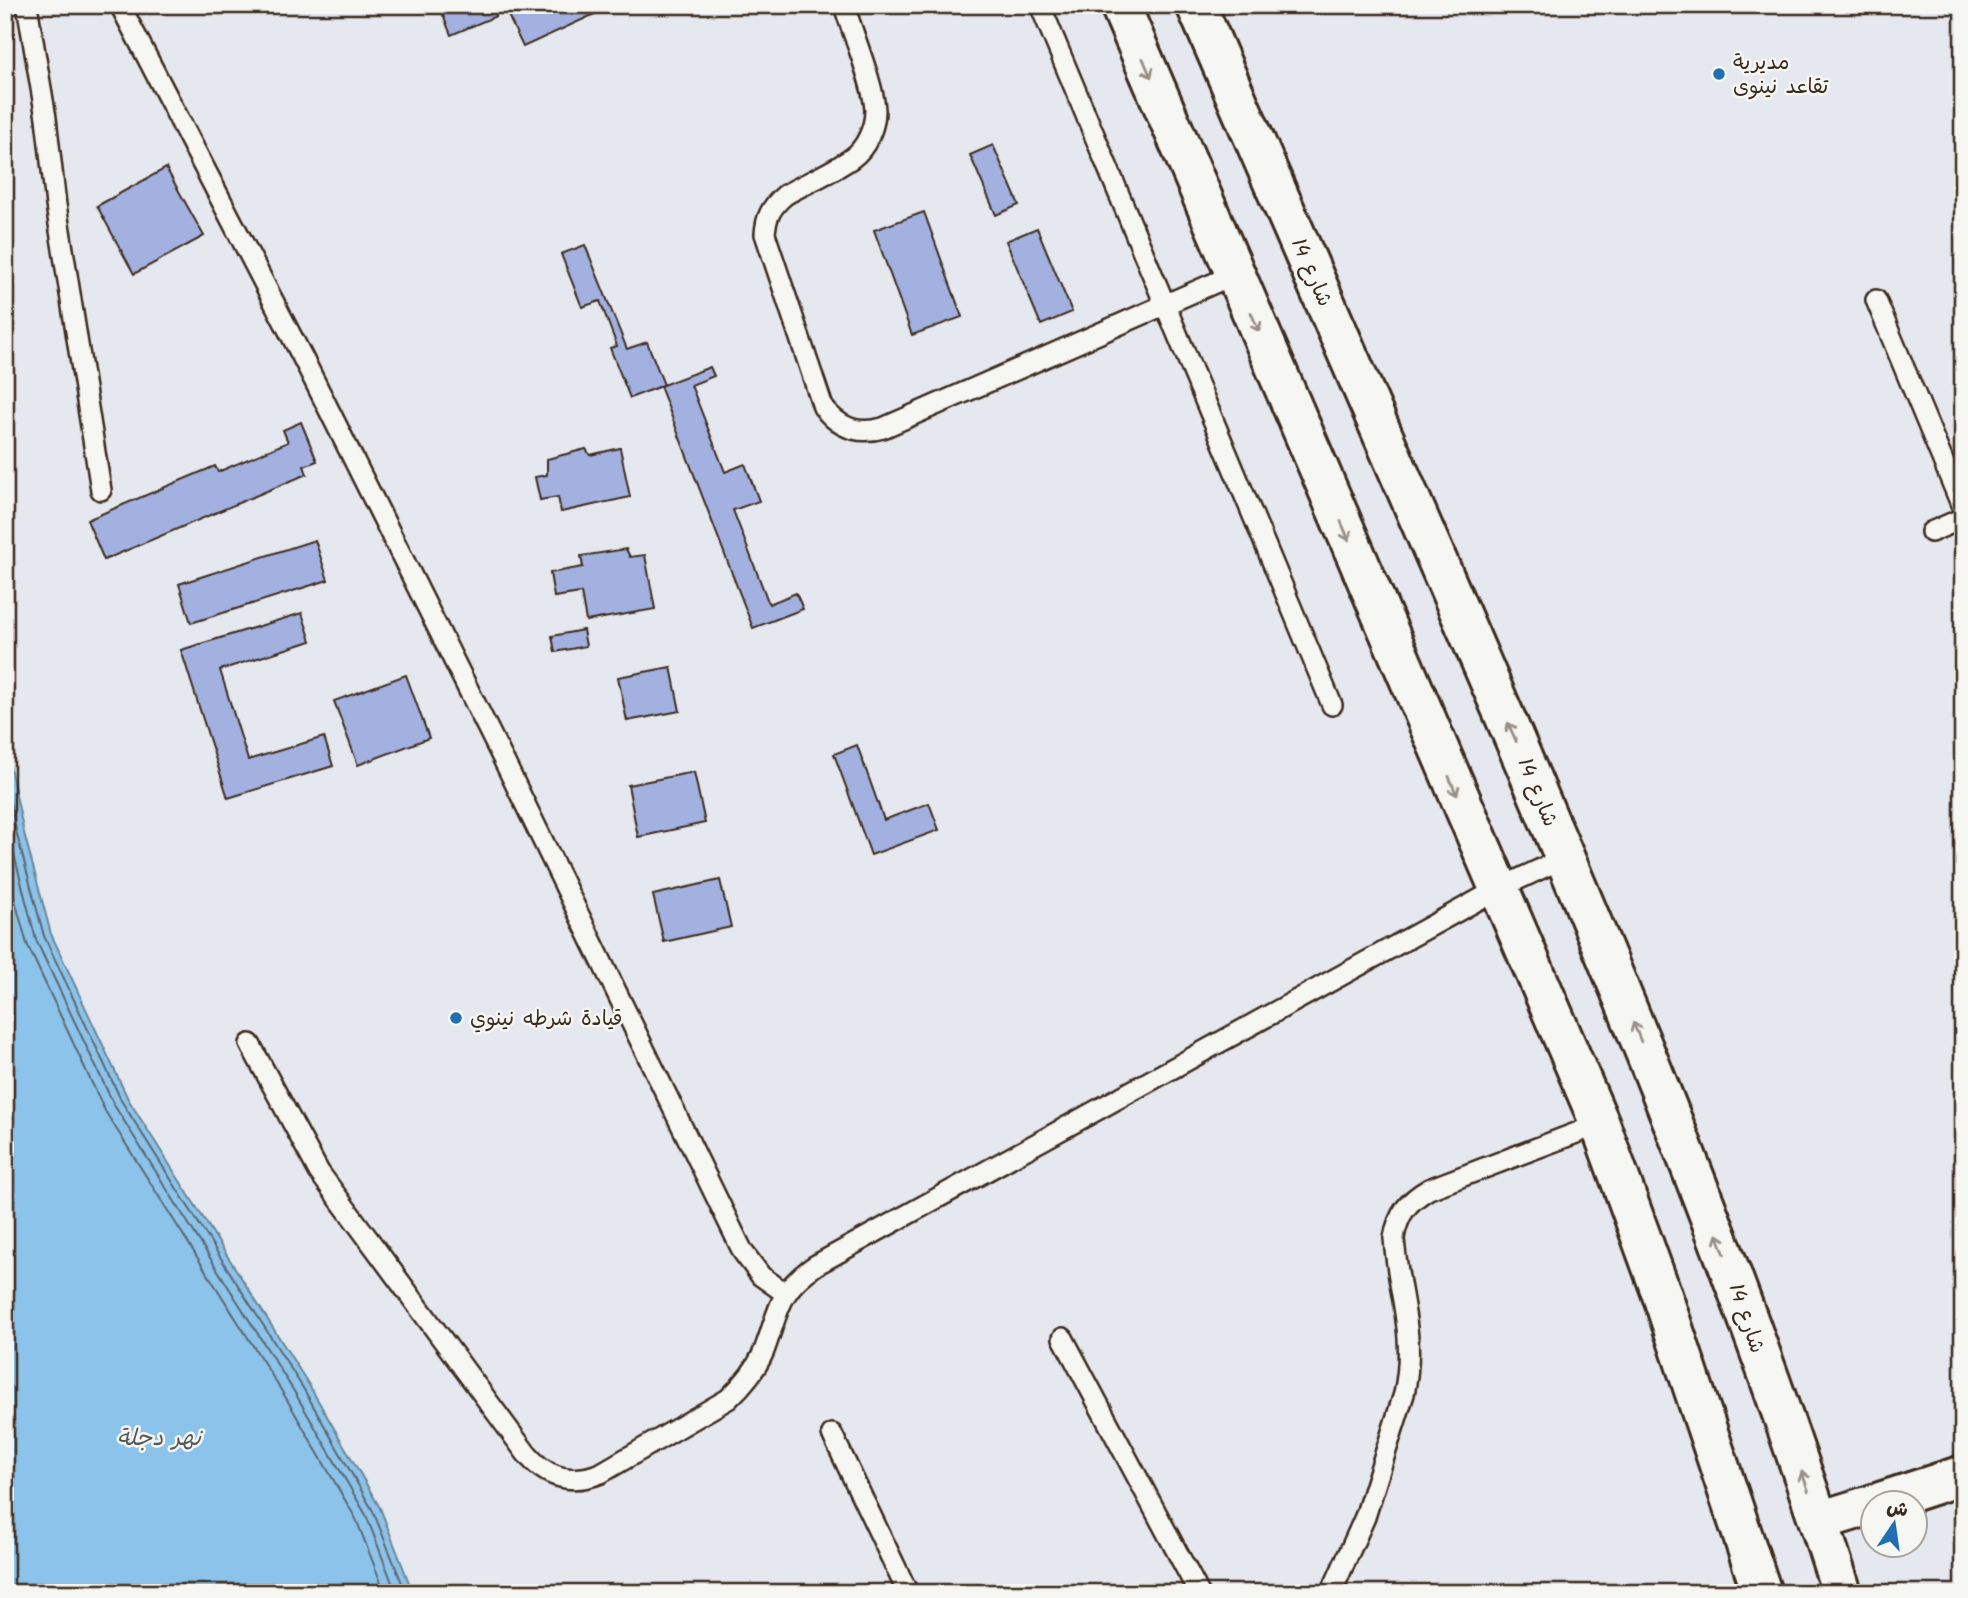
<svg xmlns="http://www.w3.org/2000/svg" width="1968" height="1598" font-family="Kalam,'Playpen Sans Arabic',sans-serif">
	<rect width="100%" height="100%" fill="#e5e8ee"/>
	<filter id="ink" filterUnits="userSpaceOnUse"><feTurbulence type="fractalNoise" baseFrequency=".0143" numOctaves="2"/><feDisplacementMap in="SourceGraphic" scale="14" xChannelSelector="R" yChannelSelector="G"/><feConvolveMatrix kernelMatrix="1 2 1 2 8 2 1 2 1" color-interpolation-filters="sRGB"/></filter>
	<g filter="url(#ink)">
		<path fill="#8cc3ea" stroke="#6c8698" stroke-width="2" d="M5,743L24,833L51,934L128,1099L309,1385L380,1508L413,1593H5Z"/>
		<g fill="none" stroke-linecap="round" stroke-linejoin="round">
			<g stroke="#5b6770" stroke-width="2">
				<path d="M5,777L17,835L44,936L122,1102L303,1388L373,1511L406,1593"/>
				<path d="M5,819L36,940L114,1105L295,1393L366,1515L396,1593"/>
				<path d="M5,864L27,944L105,1111L286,1398L356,1519L385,1593"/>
			</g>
		</g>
		<g fill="#a3b1e0" stroke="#3b2a1e" stroke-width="2">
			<path d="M439,5H491L496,16L451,35Z"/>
			<path d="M513,5H609L610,7L523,47L505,9Z"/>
			<path d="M993,145L1019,205L996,215L970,155Z"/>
			<path d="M166,168L204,236L134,274L97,206Z"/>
			<path d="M924,212L962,317L912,335L874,230Z"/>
			<path d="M1037,228L1072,312L1041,325L1006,241Z"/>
			<path d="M585,245L627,349L647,342L664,385L630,398L610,348L617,346L600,301L582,307L561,254Z"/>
			<path d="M710,367L714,376L691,385L725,472L745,464L759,501L733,510L769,604L796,593L803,609L753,628L660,386Z"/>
			<path d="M301,422L317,461L304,466L307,474L104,560L87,520L215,466L218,472L288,442L283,430Z"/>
			<path d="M620,448L630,497L561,512L558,497L540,500L535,477L547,475V459L586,449L590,455Z"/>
			<path d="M315,540L328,580L191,623L179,584Z"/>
			<path d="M626,549L630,557L645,555L655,609L586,621L581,593L554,597L550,573L583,567L581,556Z"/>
			<path d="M302,613L311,641L220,670L248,760L324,737L333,766L228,798L181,650Z"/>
			<path d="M583,630L586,646L555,652L552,636Z"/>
			<path d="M671,667L680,711L627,721L618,677Z"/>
			<path d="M406,675L429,738L358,765L334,701Z"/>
			<path d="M857,745L884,820L929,803L939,830L871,855L834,754Z"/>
			<path d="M694,772L705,823L638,837L628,785Z"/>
			<path d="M720,880L731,927L664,942L653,895Z"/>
		</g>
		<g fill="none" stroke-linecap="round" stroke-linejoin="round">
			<defs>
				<g id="service">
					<path d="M27,5L46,118L56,205L101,490"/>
					<path d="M120,5L308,368L507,767L743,1252L761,1276L785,1293"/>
					<path d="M844,5C852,32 874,85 875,110C875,128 866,148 852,158C831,173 806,183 785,195C771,207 766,217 765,234L823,407C839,428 858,435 883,428L1235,274"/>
					<path d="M1040,5L1332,705"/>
					<path d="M1876,300L1963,509"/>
					<path d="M1931,532L1963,518"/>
					<path d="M250,1044L319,1172L526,1453C546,1478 571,1485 601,1473L728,1399C743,1385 756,1370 764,1351C779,1312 777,1291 816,1265L1498,889L1566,857"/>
					<path d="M1063,1338L1199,1593"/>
					<path d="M832,1434L908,1593"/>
					<path d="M1331,1593L1365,1517L1404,1394C1417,1333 1398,1296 1394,1238C1398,1214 1408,1201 1429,1189L1600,1124"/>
				</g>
				<g id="minor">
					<path d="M1874,1504L1963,1475"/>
					<path d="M1819,1521L1874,1504"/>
				</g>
				<g id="tertiary">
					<path d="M1120,5L1600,1124L1661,1292L1762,1593"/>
					<path d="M1196,5C1281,200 1365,395 1450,590C1593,919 1733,1250 1842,1593"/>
				</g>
			</defs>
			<use href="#service" stroke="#3b2a1e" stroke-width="24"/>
			<use href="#minor" stroke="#3b2a1e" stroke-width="44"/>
			<use href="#tertiary" stroke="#3b2a1e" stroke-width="44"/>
			<use href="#service" stroke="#f6f6f2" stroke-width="19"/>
			<use href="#minor" stroke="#f6f6f2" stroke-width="38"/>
			<use href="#tertiary" stroke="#f6f6f2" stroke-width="38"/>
		</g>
		<defs><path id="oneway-shaft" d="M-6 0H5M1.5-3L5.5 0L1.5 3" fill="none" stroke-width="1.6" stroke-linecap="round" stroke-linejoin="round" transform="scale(1.75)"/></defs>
		<g stroke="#989088">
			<use href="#oneway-shaft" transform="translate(1147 68) rotate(67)"/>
			<use href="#oneway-shaft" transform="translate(1255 322) rotate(67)"/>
			<use href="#oneway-shaft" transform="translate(1345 531) rotate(67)"/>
			<use href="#oneway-shaft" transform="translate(1512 732) rotate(-114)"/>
			<use href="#oneway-shaft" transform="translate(1453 786) rotate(67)"/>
			<use href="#oneway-shaft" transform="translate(1637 1032) rotate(-112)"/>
			<use href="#oneway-shaft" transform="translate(1721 1244) rotate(-110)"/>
			<use href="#oneway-shaft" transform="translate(1805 1481) rotate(-109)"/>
		</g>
	</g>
	<g fill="#1f6fb2" stroke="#f6f6f2" stroke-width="2.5">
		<circle cx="1719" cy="74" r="7"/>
		<circle cx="456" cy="1018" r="7"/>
	</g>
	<g text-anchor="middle" stroke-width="5" stroke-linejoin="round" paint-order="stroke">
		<g font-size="21" fill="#3b2a1e" stroke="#f6f6f2" text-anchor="start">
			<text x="1733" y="69">مديرية<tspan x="1733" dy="24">تقاعد نينوى</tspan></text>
			<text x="470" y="1025">قيادة شرطه نينوي</text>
		</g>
		<g font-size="21" fill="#3b2a1e" stroke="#f6f6f2">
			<text transform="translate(1312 272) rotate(66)" y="7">شارع 14</text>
			<text transform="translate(1538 792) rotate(67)" y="7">شارع 14</text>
			<text transform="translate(1747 1318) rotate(71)" y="7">شارع 14</text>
		</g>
		<g font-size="23" font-style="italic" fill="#53585b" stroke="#f6f6f2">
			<text x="159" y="1445">نهر دجلة</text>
		</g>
	</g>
	<rect width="1968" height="1598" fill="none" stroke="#f6f6f2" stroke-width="28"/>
	<rect x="14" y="14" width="1940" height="1570" fill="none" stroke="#3b2a1e" stroke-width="2.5" filter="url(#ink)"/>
	<g transform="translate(1894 1524) rotate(13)"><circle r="33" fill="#f6f6f2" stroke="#aba49d" stroke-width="2"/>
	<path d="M0-5L12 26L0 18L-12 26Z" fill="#1f6fb2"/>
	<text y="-10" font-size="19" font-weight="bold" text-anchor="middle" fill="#3b2a1e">ش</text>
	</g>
</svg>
